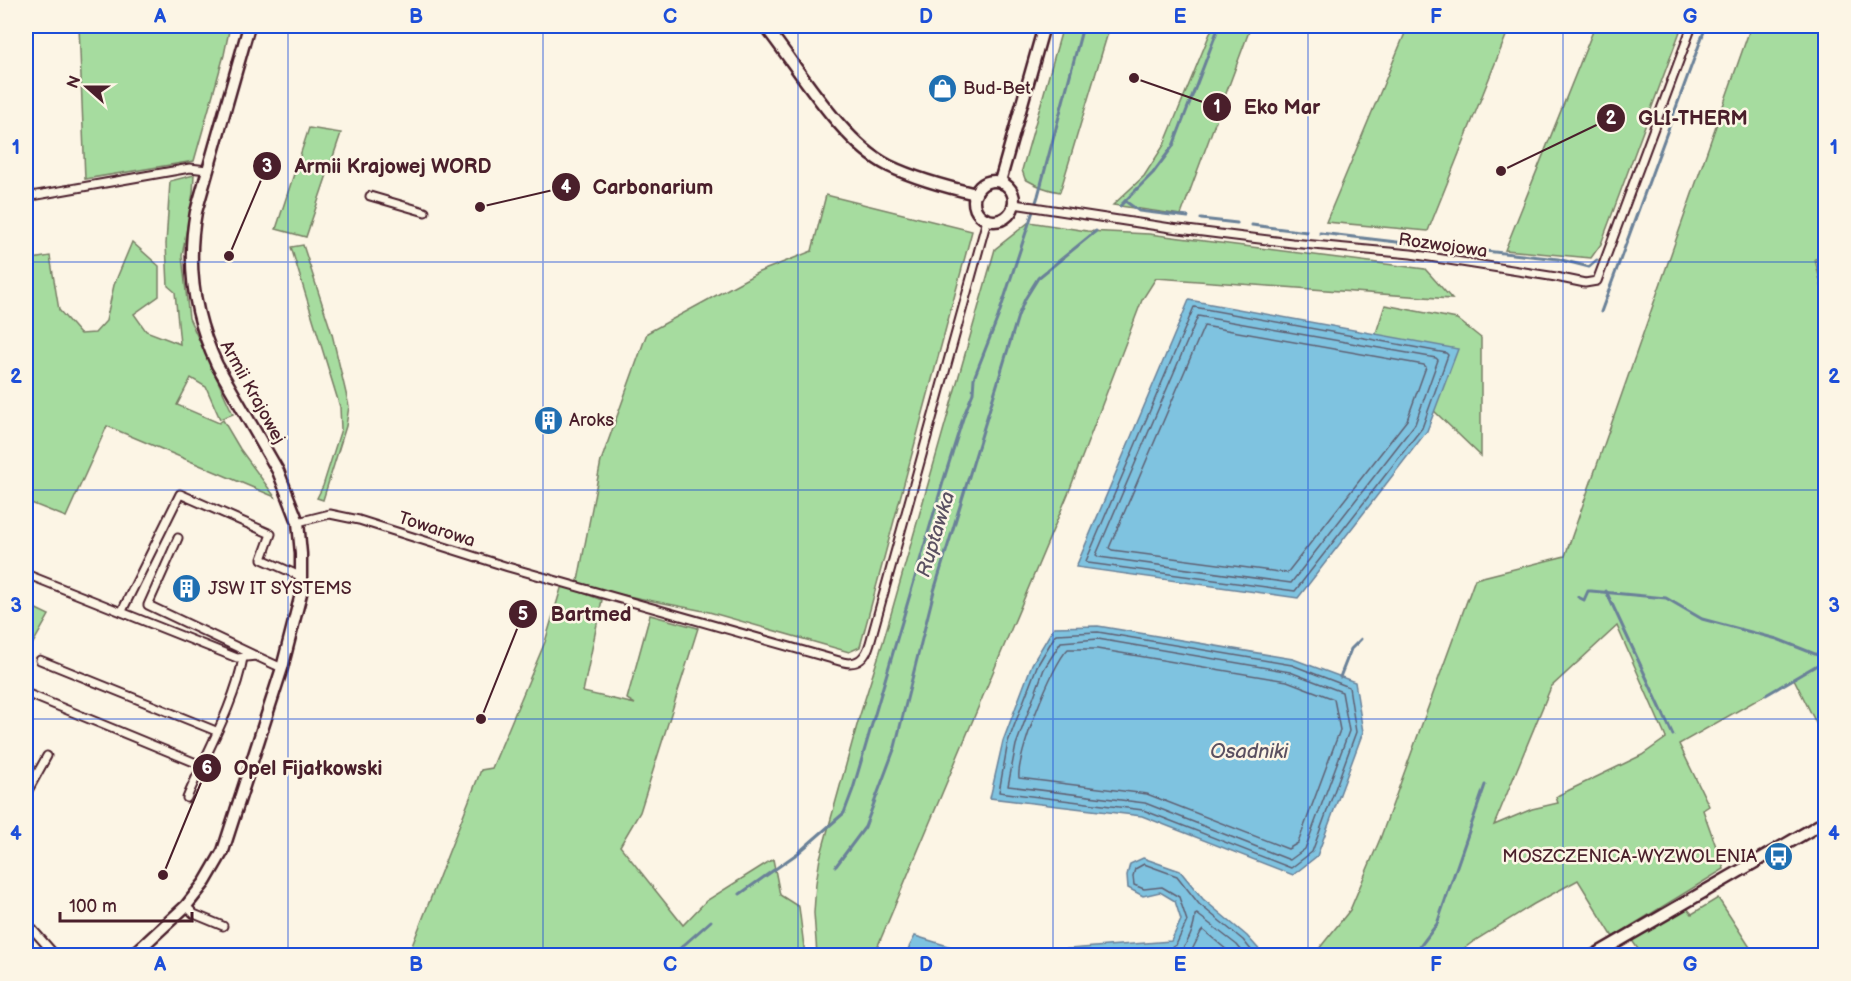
<svg xmlns="http://www.w3.org/2000/svg" width="1851" height="981" font-family="'Balsamiq Sans',sans-serif">
	<rect width="100%" height="100%" fill="#fcf5e5"/>
	<filter id="ink" filterUnits="userSpaceOnUse"><feTurbulence type="fractalNoise" baseFrequency=".0167" numOctaves="2"/><feDisplacementMap in="SourceGraphic" scale="12" xChannelSelector="R" yChannelSelector="G"/><feConvolveMatrix kernelMatrix="1 2 1 2 8 2 1 2 1" color-interpolation-filters="sRGB"/></filter>
	<g filter="url(#ink)">
		<g fill="#a6dc9f" stroke="#787e65" stroke-width="1.5" fill-rule="evenodd">
			<path d="M79,26H230L224,55L194,161L85,179Z"/>
			<path d="M1063,26H1110L1060,192C1046,190 1037,186 1025,179L1022,170Z"/>
			<path d="M1213,26H1251L1181,215L1113,205L1144,176L1164,145Z"/>
			<path d="M1408,26H1510L1428,231L1326,222Z"/>
			<path d="M1595,26H1682L1601,244L1591,258L1505,250Z"/>
			<path d="M1751,26H1825L1826,256L1815,259L1826,306L1825,730L1821,733L1794,679L1679,744L1709,806L1703,810L1724,869L1613,937L1578,880L1534,904L1474,941L1455,955H1314L1350,910L1380,839L1475,579L1565,556ZM1617,626L1666,738L1642,755L1559,795L1556,797L1558,803L1532,809L1494,825L1551,687Z"/>
			<path d="M309,128L341,133L306,237L276,229Z"/>
			<path d="M194,175L193,193L182,256L189,318L233,414L220,419L206,387L191,378L177,405L219,423L223,420L240,449L275,497L107,426L66,517L26,501V260L50,256L59,310L80,334L95,333L106,321L114,285L132,242L159,266V296L134,314L146,331L180,344L175,292L168,286L166,244L170,181Z"/>
			<path d="M826,195L972,231L860,647L849,652L709,612L577,586L601,461L647,333L759,272L812,251Z"/>
			<path d="M1029,222L1087,231L1149,234L1425,269L1452,299L1156,278L1142,300L1068,494L874,955H817L814,913L816,883L820,858L859,718L883,642L995,249Z"/>
			<path d="M303,245L332,334L349,406L346,426L323,500L317,498L323,486L341,429L340,407L291,247Z"/>
			<path d="M1385,305L1457,319L1481,338V456L1432,409L1375,336Z"/>
			<path d="M562,585L602,600L583,692L635,704L627,699L650,615L698,628L640,812L620,846L683,925L706,901L773,859L780,895L799,907L805,955L408,956L481,770L492,768L545,642Z"/>
			<path d="M26,604L49,615L28,652L26,651Z"/>
			<path d="M1718,898L1755,955H1642L1631,939L1686,907L1692,914Z"/>
		</g>
		<g fill="#7fc3e0" stroke="#6a8198" stroke-width="1.5">
			<path d="M1189,300L1458,349L1427,431L1298,598L1076,567Z"/>
			<path d="M1098,626L1293,659L1355,682L1363,732L1317,856L1293,875L1142,816L990,798L1003,741L1032,664L1054,627Z"/>
			<path d="M1143,858L1180,871L1203,899L1247,936L1264,955H905L915,936L971,953L1031,952L1171,941L1181,920L1175,901L1160,892L1143,896L1128,888L1127,875L1130,864Z"/>
		</g>
		<g fill="none" stroke-linecap="round" stroke-linejoin="round">
			<g stroke="#5f6173" stroke-width="1.5">
				<path d="M1194,307L1446,353L1448,355L1422,428L1295,591L1088,563L1086,561Z"/>
				<path d="M1198,316L1436,358L1438,360L1415,424L1291,583L1099,557L1096,555Z"/>
				<path d="M1204,326L1424,365L1426,367L1407,420L1287,573L1112,550L1109,548Z"/>
				<path d="M1098,632L1292,665L1349,687L1356,732L1312,852L1291,868L1143,810L999,792L1008,742L1037,666L1056,634Z"/>
				<path d="M1098,639L1290,672L1342,692L1349,731L1305,849L1290,860L1145,803L1008,786L1016,745L1044,669L1061,642Z"/>
				<path d="M1068,649H1097L1287,681L1334,699L1340,730L1298,843L1288,849L1147,794L1019,778C1016,757 1052,664 1068,649Z"/>
				<path d="M1063,956L1171,948L1176,945L1187,921L1179,897L1162,887L1144,889L1134,885L1133,876L1135,869L1144,864L1177,876L1199,904L1243,940L1256,956"/>
				<path d="M1165,956C1170,955 1175,955 1179,952C1188,945 1195,926 1195,915L1197,914L1237,945L1246,956"/>
				<path d="M1189,956L1201,932L1203,930L1234,956"/>
			</g>
			<g stroke="#6a8198" stroke-width="3">
				<path d="M1125,201L1139,211L1188,217"/>
				<path d="M1120,206L1153,173L1173,146L1219,26"/>
				<path d="M1201,219L1237,223"/>
				<path d="M1252,225L1307,232"/>
				<path d="M1320,233L1405,243"/>
				<path d="M1421,244L1558,259L1589,267L1597,260"/>
				<path d="M1601,312L1706,26"/>
				<path d="M1606,591L1673,735"/>
				<path d="M1578,597L1584,600L1588,591H1591L1666,598L1702,619L1777,639L1825,658"/>
				<path d="M1340,677L1351,649L1361,639"/>
				<path d="M1766,695L1824,661L1826,658"/>
				<path d="M836,866L865,827L895,747L934,591L1018,316L1025,299L1038,278L1096,231"/>
				<path d="M740,894L798,853L844,813L853,789L943,482L964,415L973,393L974,378L998,317L1038,196L1083,26"/>
				<path d="M675,956L677,951L711,921"/>
				<path d="M1413,956L1437,924L1485,785"/>
			</g>
			<defs>
				<g id="street">
					<path d="M370,196L425,212"/>
					<path d="M26,197L190,168L207,170"/>
					<path d="M1014,204L1171,228L1292,243L1411,254L1556,277L1585,283L1597,281L1692,26"/>
					<path d="M298,522L330,514L359,520L508,567L843,662C858,666 866,657 870,643L987,220"/>
					<path d="M178,538L148,605L256,656"/>
					<path d="M26,574L237,658L256,656L282,668"/>
					<path d="M122,611L180,494L271,534L262,559L302,577"/>
					<path d="M40,660L216,731"/>
					<path d="M26,693L201,765"/>
					<path d="M26,794L47,756"/>
					<path d="M187,798C205,755 235,704 243,658"/>
					<path d="M186,906L194,914L223,926"/>
					<path d="M26,922L56,956"/>
				</g>
				<g id="secondary">
					<path d="M765,26C798,67 841,142 889,166C916,179 946,187 976,194"/>
					<circle cx="994" cy="201" r="20"/>
					<path d="M1002,183L1001,178L1044,26"/>
					<path d="M132,956L186,906L205,882L223,851L282,668L301,594V554L298,522L278,471L217,365C194,316 186,266 196,212L249,26"/>
					<path d="M1593,956L1826,821"/>
				</g>
			</defs>
			<use href="#street" stroke="#4a1f2b" stroke-width="11"/>
			<use href="#secondary" stroke="#4a1f2b" stroke-width="15"/>
			<use href="#street" stroke="#fcf5e5" stroke-width="7"/>
			<use href="#secondary" stroke="#fcf5e5" stroke-width="10"/>
		</g>
	</g>
	<path fill="none" stroke="#1d4ed8" stroke-width="1.5" stroke-opacity="0.55" d="M288,26V956M543,26V956M798,26V956M1053,26V956M1308,26V956M1563,26V956M26,262H1826M26,490H1826M26,719H1826"/>
	<defs>
		<symbol id="shop-disc" viewBox="-11 -11 22 22"><circle r="9.5" fill="#1f6fb2" stroke="#fcf5e5"/><path d="M-5-2.5h2.3a2.7 3.5 0 0 1 5.4 0H5L5.5 6h-11ZM-1.5-2.5h3a1.5 2.3 0 0 0-3 0Z" fill="#fff"/></symbol>
		<symbol id="building-disc" viewBox="-11 -11 22 22"><circle r="9.5" fill="#1f6fb2" stroke="#fcf5e5"/><path d="M-4-6H4V6H1V3H-1V6H-4ZM-2.5-4.3h1.7v1.8h-1.7ZM.8-4.3h1.7v1.8H.8ZM-2.5-1h1.7V.8h-1.7ZM.8-1h1.7V.8H.8Z" fill="#fff"/></symbol>
		<symbol id="bus-disc" viewBox="-11 -11 22 22"><circle r="9.5" fill="#1f6fb2" stroke="#fcf5e5"/><path d="M-5-6H5V4H4V6H2V4H-2V6H-4V4H-5ZM-3.5-4V0h7V-4ZM-3.5 1.2v1.5H-2V1.2ZM2 1.2v1.5H3.5V1.2Z" fill="#fff"/></symbol>
	</defs>
	<g fill-rule="evenodd">
		<use href="#shop-disc" x="926" y="72" width="33" height="33"/>
		<use href="#building-disc" x="532" y="404" width="33" height="33"/>
		<use href="#building-disc" x="170" y="572" width="33" height="33"/>
		<use href="#bus-disc" x="1762" y="840" width="33" height="33"/>
	</g>
	<g text-anchor="middle" stroke-width="5" stroke-linejoin="round" paint-order="stroke">
		<g font-size="18" fill="#4a1f2b" stroke="#fcf5e5" text-anchor="start">
			<text x="963" y="94">Bud-Bet</text>
			<text x="569" y="426">Aroks</text>
			<text x="208" y="594">JSW IT SYSTEMS</text>
			<text x="1757" y="862" text-anchor="end">MOSZCZENICA-WYZWOLENIA</text>
		</g>
		<g font-size="18" fill="#4a1f2b" stroke="#fcf5e5">
			<text transform="translate(1443 245) rotate(8)" y="6">Rozwojowa</text>
			<text transform="translate(253 392) rotate(61)" y="6">Armii Krajowej</text>
			<text transform="translate(437 529) rotate(18)" y="6">Towarowa</text>
		</g>
		<g font-size="20" font-style="italic" fill="#5a5061" stroke="#fcf5e5">
			<text transform="translate(935 534) rotate(-73)" y="7">Ruptawka</text>
			<text x="1249" y="758">Osadniki</text>
		</g>
	</g>
	<path fill="none" stroke="#4a1f2b" stroke-width="2" d="M1134 78L1217 107M1501 171L1611 118M229 256L267 166M480 207L566 187M481 719L523 614M163 875L207 768"/>
	<g fill="#4a1f2b" stroke="#fcf5e5" stroke-width="2">
		<circle cx="1134" cy="78" r="6"/>
		<circle cx="1501" cy="171" r="6"/>
		<circle cx="229" cy="256" r="6"/>
		<circle cx="480" cy="207" r="6"/>
		<circle cx="481" cy="719" r="6"/>
		<circle cx="163" cy="875" r="6"/>
		<circle cx="1217" cy="107" r="15"/>
		<circle cx="1611" cy="118" r="15"/>
		<circle cx="267" cy="166" r="15"/>
		<circle cx="566" cy="187" r="15"/>
		<circle cx="523" cy="614" r="15"/>
		<circle cx="207" cy="768" r="15"/>
	</g>
	<g font-size="18" text-anchor="middle" font-weight="bold" fill="#fff">
		<text x="1217" y="113">1</text>
		<text x="1611" y="124">2</text>
		<text x="267" y="172">3</text>
		<text x="566" y="193">4</text>
		<text x="523" y="620">5</text>
		<text x="207" y="774">6</text>
	</g>
	<g font-size="20" text-anchor="middle" font-weight="bold" fill="#4a1f2b" stroke="#fcf5e5" stroke-width="5" stroke-linejoin="round" paint-order="stroke">
		<text x="1282" y="114">Eko Mar</text>
		<text x="1693" y="125">GLI-THERM</text>
		<text x="393" y="173">Armii Krajowej WORD</text>
		<text x="653" y="194">Carbonarium</text>
		<text x="591" y="621">Bartmed</text>
		<text x="308" y="775">Opel Fijałkowski</text>
	</g>
	<rect width="1851" height="981" fill="none" stroke="#fcf5e5" stroke-width="66"/>
	<g transform="translate(87 87) rotate(291)" stroke="#fcf5e5" stroke-width="4.5" paint-order="stroke">
	<path d="M0-4.5L10 22L0 15L-10 22Z" fill="#4a1f2b"/>
	<text y="-9" font-size="16" font-weight="bold" text-anchor="middle" fill="#4a1f2b">N</text>
	</g>
	<path d="M60 912v9h132v-9" fill="none" stroke="#4a1f2b" stroke-width="3"/>
	<text x="69" y="912" font-size="18" fill="#4a1f2b" stroke="#fcf5e5" stroke-width="4.5" paint-order="stroke">100 m</text>
	<rect x="33" y="33" width="1785" height="915" fill="none" stroke="#1d4ed8" stroke-width="2"/>
	<g font-size="20" text-anchor="middle" font-weight="bold" fill="#1d4ed8">
		<text x="160" y="23">A</text>
		<text x="416" y="23">B</text>
		<text x="670" y="23">C</text>
		<text x="926" y="23">D</text>
		<text x="1180" y="23">E</text>
		<text x="1436" y="23">F</text>
		<text x="1690" y="23">G</text>
		<text x="16" y="154">1</text>
		<text x="1834" y="154">1</text>
		<text x="16" y="383">2</text>
		<text x="1834" y="383">2</text>
		<text x="16" y="612">3</text>
		<text x="1834" y="612">3</text>
		<text x="16" y="840">4</text>
		<text x="1834" y="840">4</text>
		<text x="160" y="971">A</text>
		<text x="416" y="971">B</text>
		<text x="670" y="971">C</text>
		<text x="926" y="971">D</text>
		<text x="1180" y="971">E</text>
		<text x="1436" y="971">F</text>
		<text x="1690" y="971">G</text>
	</g>
</svg>
